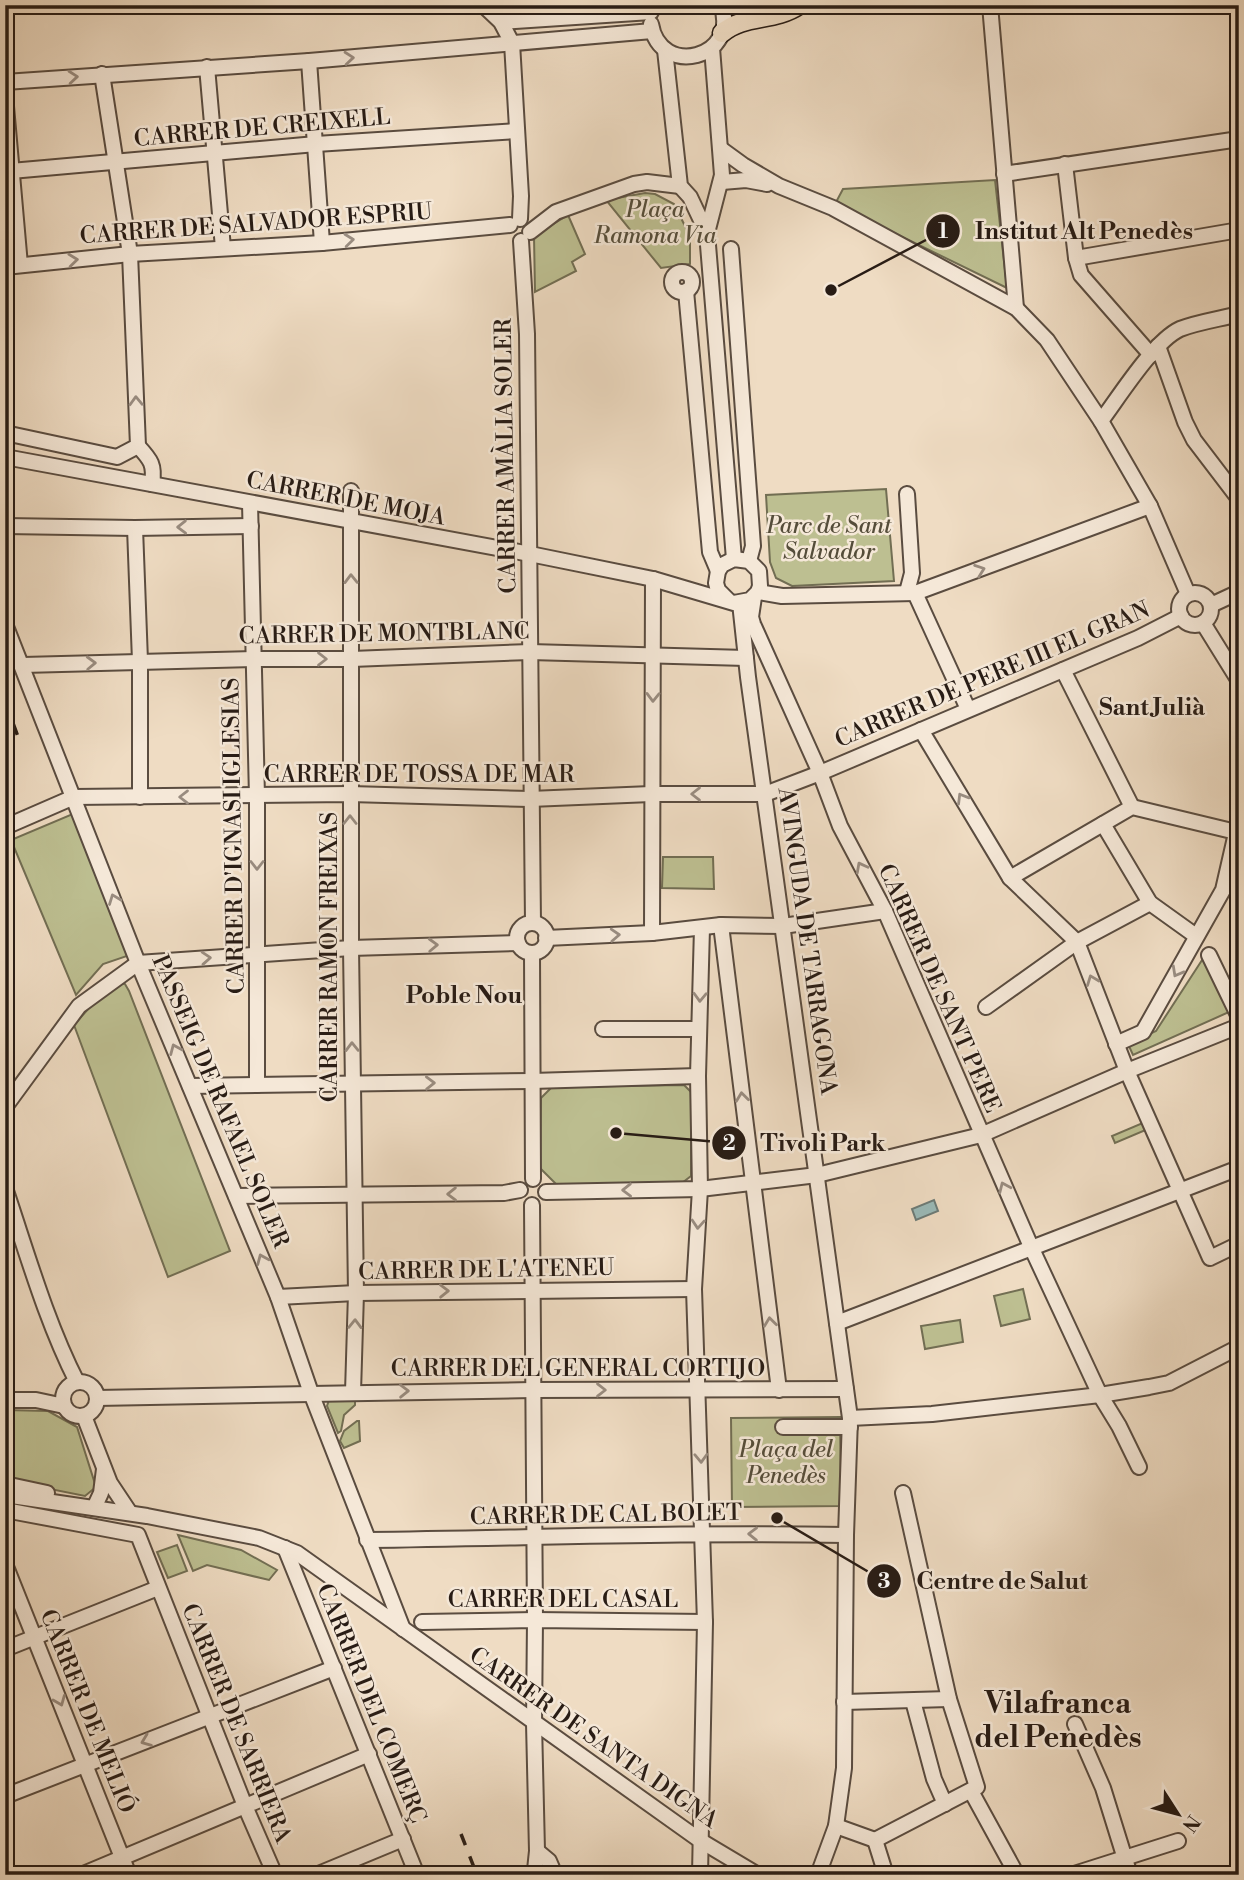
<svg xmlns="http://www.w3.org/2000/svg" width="1244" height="1880" font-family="'Libre Bodoni',serif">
	<rect width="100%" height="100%" fill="#efdcc3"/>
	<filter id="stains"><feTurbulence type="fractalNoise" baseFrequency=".00286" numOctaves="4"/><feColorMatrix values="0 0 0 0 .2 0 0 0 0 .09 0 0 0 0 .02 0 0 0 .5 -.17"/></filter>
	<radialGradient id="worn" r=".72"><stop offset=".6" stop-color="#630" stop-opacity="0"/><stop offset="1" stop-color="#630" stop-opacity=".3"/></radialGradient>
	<g fill="#bdbf91" stroke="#726e53" stroke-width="2">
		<path d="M995,180L1007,288L835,204L843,189Z"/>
		<path d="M645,193L655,194L674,204L690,236V264L661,268L606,200Z"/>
		<path d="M568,215L585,254L572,262L576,271L535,292L534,236Z"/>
		<path d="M886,489L894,581L792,586L776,578L770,562L766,495Z"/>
		<path d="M75,813L130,955L103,964L76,995L11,840Z"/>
		<path d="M663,857H713L714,889L662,888Z"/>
		<path d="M1204,957L1229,1012L1133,1055L1128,1044L1156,1031Z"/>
		<path d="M121,983L125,984L129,991L230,1251L168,1277L74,1025L89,1008Z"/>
		<path d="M684,1085L691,1092V1176L682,1183L557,1185L540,1168L541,1098L552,1087Z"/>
		<path d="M1145,1122L1148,1129L1115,1143L1112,1136Z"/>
		<path d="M1023,1289L1030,1319L1001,1326L994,1296Z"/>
		<path d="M960,1320L963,1342L925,1349L921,1326Z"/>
		<path d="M329,1400H355V1405L344,1415L341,1431L338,1433L327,1406Z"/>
		<path d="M5,1410L48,1411L77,1427L96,1487L85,1496L5,1480Z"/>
		<path d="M840,1417L841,1506L732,1507L731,1418Z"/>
		<path d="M357,1421H359L360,1441L344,1448L340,1441L344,1431Z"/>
		<path d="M178,1535L241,1550L277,1570L269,1580L207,1565L193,1571Z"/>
		<path d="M177,1545L187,1571L168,1578L157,1552Z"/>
	</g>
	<path fill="#9abab8" stroke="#6c7b77" stroke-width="2" d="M934,1200L938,1211L916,1220L912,1209Z"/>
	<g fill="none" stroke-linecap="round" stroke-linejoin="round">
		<defs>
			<g id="minor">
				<path d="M483,5L501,22L512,43L521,196L520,219"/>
				<path d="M990,5L1016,308"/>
				<path d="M501,22L651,12"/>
				<path d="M651,24C660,79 741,58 721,5"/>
				<path d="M712,48L722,175L707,233L734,559"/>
				<path d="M665,50L680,186L690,197L707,233"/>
				<path d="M309,61L322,243"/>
				<path d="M207,67L223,248"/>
				<path d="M5,82L309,61L652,31"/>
				<path d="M5,95L20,265"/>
				<path d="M721,149L743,165L779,186L833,208L1016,308L1047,340L1101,421L1150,506L1188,594"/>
				<path d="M1065,164L1076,258L1081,275L1151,355"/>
				<path d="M11,171L316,144L517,131"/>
				<path d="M1004,174L1239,139"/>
				<path d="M722,182L746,180L767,184"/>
				<path d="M530,232L556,212L634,184L647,182L680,186"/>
				<path d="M521,241L527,334L533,923"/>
				<path d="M731,249L753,546L749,561"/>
				<path d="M1076,258L1239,230"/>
				<path d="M5,267L130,254L322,243L510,225"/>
				<circle cx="682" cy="282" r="10"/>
				<path d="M686,291L710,552L718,571"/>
				<path d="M1158,346L1185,422L1194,440L1239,499"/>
				<path d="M1101,421C1119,397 1154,341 1180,329C1198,322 1220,319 1239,314"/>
				<path d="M5,433L117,457L138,446L130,254L102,74"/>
				<path d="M138,446C151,460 155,465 152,484"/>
				<path d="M5,457L530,554L653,579L734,603L750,600L758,592L760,586L759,571L749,561L734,559L722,565L718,571L716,583L718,590L728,600"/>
				<path d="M351,491V948L356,1293L353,1392"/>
				<path d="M907,494L912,573L907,592"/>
				<path d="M250,503L257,797V1085"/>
				<path d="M5,526L135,528L251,526"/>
				<path d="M135,528L140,661V797"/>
				<path d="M758,592L782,596L915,593L1150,506"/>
				<circle cx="1195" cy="609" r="16"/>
				<path d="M915,593L968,709"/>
				<path d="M754,597L751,617L753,624L820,773L840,826L885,911L1032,1249L1100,1395L1119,1426L1139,1467"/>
				<path d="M740,603L748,677L850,1418L846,1535L844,1768L836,1826L818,1875"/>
				<path d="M1211,605L1239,592"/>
				<path d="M1203,623L1239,681"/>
				<path d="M5,624L138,963L278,1297L311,1393L403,1629"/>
				<path d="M23,665L254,659H352L530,652L746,658"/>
				<path d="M1063,670L1132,807"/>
				<path d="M921,730L1010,878L1077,942L1127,1071L1210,1258L1239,1244"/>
				<path d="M1103,824L1150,903L1196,936"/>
				<path d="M5,827L74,797L350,794L530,799L651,794H765L820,773L1138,638L1181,616"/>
				<path d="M1010,878L1132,807L1236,832"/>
				<circle cx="532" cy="938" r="15"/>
				<path d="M721,925L779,1390"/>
				<path d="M652,933L653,579"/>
				<path d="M546,938L652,933L721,925L783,926L885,911"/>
				<path d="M532,953L533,1179"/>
				<path d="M1209,955L1239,1017"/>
				<path d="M986,1007L1077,942L1150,903"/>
				<path d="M603,1029H699"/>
				<path d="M1116,1044L1143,1032L1223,890L1239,820"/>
				<path d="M190,1086L532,1081L698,1076"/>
				<path d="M5,1107L79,1006L138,963L351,948L518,943"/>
				<path d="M5,1188C27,1253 46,1321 77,1382"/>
				<path d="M546,1192L700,1189L817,1175L981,1135L1127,1071L1239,1026"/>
				<path d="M236,1196L504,1193L520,1190"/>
				<path d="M532,1205L535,1620L534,1723L537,1851L535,1870L537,1875"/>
				<path d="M278,1297L356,1293L694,1289"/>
				<path d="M837,1323L1239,1168"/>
				<circle cx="80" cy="1399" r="17"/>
				<path d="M97,1398L532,1390L846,1389"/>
				<path d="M5,1400H36L64,1406"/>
				<path d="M84,1416L110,1483L130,1513"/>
				<path d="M850,1418L932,1414L1100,1395L1149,1387L1169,1383L1239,1347"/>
				<path d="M783,1427H850"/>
				<path d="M5,1484L47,1493"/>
				<path d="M5,1495L147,1516L259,1538L297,1553L701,1841L758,1875"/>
				<path d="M94,1508L101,1493L104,1469"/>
				<path d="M5,1510L138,1535L245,1806L275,1875"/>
				<path d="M367,1540C527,1538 686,1532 846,1535"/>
				<path d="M285,1548L417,1875"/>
				<path d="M5,1564L129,1875"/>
				<path d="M422,1622L535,1620L705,1622"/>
				<path d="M5,1649L158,1588"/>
				<path d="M913,1701L934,1779L945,1804"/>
				<path d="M844,1702L949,1699"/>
				<path d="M1075,1724L1103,1788L1130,1875"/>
				<path d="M971,1791L1017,1875"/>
				<path d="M5,1796L334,1668"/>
				<path d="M836,1826L875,1840"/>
				<path d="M875,1840L977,1787L949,1699L903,1493"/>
				<path d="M875,1840L886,1875"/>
				<path d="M537,1851L549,1861L555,1875"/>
				<path d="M81,1875L369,1754"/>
				<path d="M316,1875L403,1839"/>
				<path d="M700,1875L705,1622L694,1289L700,1189L698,1076L702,928"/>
				<path d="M1071,1875L1178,1841"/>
			</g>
			<g id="major">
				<path d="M732,5H751"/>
				<path d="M722,33C744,14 774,22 799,5"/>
			</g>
		</defs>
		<use href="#minor" stroke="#5a4c40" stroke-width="18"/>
		<use href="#major" stroke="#281c15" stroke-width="21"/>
		<use href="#minor" stroke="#f5e8d8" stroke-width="14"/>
		<use href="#major" stroke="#efdcc3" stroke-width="18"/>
		<g stroke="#281c15" stroke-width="3.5" stroke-dasharray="12 12" stroke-linecap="butt">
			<path d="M5,701L21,745"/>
			<path d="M461,1834L477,1875"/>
		</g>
	</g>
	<defs><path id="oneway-chevron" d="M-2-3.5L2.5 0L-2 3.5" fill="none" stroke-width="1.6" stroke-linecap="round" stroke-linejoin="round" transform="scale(1.75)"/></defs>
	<g stroke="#998c80">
		<use href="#oneway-chevron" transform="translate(349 58) rotate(-5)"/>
		<use href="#oneway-chevron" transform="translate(73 77) rotate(-5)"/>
		<use href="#oneway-chevron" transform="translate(349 240) rotate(-6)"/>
		<use href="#oneway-chevron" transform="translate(73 260) rotate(-6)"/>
		<use href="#oneway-chevron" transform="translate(136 401) rotate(-92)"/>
		<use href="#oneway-chevron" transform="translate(182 527) rotate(179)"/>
		<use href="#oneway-chevron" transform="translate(980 570) rotate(-20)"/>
		<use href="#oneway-chevron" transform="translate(351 579) rotate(-91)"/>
		<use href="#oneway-chevron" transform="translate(322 659)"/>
		<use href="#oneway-chevron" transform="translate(91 663) rotate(-2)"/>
		<use href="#oneway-chevron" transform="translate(653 697) rotate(91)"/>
		<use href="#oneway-chevron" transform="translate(696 794) rotate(180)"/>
		<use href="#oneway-chevron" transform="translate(184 797) rotate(180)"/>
		<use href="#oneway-chevron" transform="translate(962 798) rotate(-121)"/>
		<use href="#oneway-chevron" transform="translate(350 820) rotate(-90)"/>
		<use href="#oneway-chevron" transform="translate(257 865) rotate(90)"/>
		<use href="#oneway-chevron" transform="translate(861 867) rotate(-118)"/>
		<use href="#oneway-chevron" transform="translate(114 899) rotate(-111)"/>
		<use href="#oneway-chevron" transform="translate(615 935) rotate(-3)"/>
		<use href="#oneway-chevron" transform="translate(433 945) rotate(-2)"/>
		<use href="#oneway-chevron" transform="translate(206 958) rotate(-4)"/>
		<use href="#oneway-chevron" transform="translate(1177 972) rotate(119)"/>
		<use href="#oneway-chevron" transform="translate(1092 980) rotate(-111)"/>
		<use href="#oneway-chevron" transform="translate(700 997) rotate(92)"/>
		<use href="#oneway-chevron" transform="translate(352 1047) rotate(-91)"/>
		<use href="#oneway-chevron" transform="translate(175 1049) rotate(-113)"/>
		<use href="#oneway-chevron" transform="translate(430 1083) rotate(-1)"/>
		<use href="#oneway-chevron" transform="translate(742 1097) rotate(-97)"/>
		<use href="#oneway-chevron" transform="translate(1004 1187) rotate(-114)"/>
		<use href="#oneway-chevron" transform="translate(627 1190) rotate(179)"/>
		<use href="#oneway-chevron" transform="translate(452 1194) rotate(179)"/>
		<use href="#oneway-chevron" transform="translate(698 1224) rotate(94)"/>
		<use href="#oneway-chevron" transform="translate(262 1259) rotate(-113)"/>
		<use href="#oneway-chevron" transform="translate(444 1291) rotate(-1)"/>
		<use href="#oneway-chevron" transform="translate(770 1322) rotate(-97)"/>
		<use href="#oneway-chevron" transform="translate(355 1324) rotate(-89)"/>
		<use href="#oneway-chevron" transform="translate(601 1390)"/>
		<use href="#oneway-chevron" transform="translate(404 1391) rotate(-1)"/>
		<use href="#oneway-chevron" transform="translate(701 1458) rotate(88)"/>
		<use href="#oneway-chevron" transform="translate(753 1534) rotate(-179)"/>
		<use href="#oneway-chevron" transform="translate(60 1701) rotate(68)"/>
		<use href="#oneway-chevron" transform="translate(146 1741) rotate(159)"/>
	</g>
	<g text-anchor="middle" stroke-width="5" stroke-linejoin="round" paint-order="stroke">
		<g font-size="23" fill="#281c15" stroke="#f5e8d8">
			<text transform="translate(262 127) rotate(-5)" y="8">CARRER DE CREIXELL</text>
			<text transform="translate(256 223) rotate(-4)" y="8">CARRER DE SALVADOR ESPRIU</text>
			<text transform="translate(505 456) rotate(-91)" y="8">CARRER AMÀLIA SOLER</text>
			<text transform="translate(346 498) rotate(11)" y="8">CARRER DE MOJA</text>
			<text transform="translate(384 633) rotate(-1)" y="8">CARRER DE MONTBLANC</text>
			<text transform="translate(992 674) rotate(-23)" y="8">CARRER DE PERE III EL GRAN</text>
			<text x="419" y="782">CARRER DE TOSSA DE MAR</text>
			<text transform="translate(233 836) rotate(-91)" y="8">CARRER D'IGNASI IGLESIAS</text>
			<text transform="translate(808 941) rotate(82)" y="8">AVINGUDA DE TARRAGONA</text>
			<text transform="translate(329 957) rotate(-90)" y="8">CARRER RAMON FREIXAS</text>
			<text transform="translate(940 988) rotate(66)" y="8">CARRER DE SANT PERE</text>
			<text transform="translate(221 1101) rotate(67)" y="8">PASSEIG DE RAFAEL SOLER</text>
			<text transform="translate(486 1269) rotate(-1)" y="8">CARRER DE L'ATENEU</text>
			<text x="578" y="1376">CARRER DEL GENERAL CORTIJO</text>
			<text transform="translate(606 1514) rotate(-1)" y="8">CARRER DE CAL BOLET</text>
			<text x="563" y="1607">CARRER DEL CASAL</text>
			<text transform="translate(372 1703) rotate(68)" y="8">CARRER DEL COMERÇ</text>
			<text transform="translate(88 1711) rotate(68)" y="8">CARRER DE MELIÓ</text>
			<text transform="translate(237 1723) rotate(68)" y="8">CARRER DE SARRIERA</text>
			<text transform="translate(594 1737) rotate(35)" y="8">CARRER DE SANTA DIGNA</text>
		</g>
		<g font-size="23" font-style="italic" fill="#554d3a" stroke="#f5e8d8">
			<text x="655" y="217">Plaça<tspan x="655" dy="26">Ramona Via</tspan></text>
			<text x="829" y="533">Parc de Sant<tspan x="829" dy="26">Salvador</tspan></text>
			<text x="786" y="1457">Plaça del<tspan x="786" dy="26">Penedès</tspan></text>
		</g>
		<g font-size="24" font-weight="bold" fill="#281c15" stroke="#f5e8d8">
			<text x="1152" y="715">Sant Julià</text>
			<text x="464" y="1003">Poble Nou</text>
		</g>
		<g font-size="30" font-weight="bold" fill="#281c15" stroke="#f5e8d8">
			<text x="1058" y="1713">Vilafranca<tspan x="1058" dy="34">del Penedès</tspan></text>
		</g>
	</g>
	<path fill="none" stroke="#281c15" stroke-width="2.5" d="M831 290L943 231M616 1133L729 1143M777 1518L884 1581"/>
	<g fill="#281c15" stroke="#f5e8d8" stroke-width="2.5">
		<circle cx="831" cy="290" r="7"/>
		<circle cx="616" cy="1133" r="7"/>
		<circle cx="777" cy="1518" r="7"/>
		<circle cx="943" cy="231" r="18"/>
		<circle cx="729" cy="1143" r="18"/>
		<circle cx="884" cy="1581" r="18"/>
	</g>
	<g font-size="21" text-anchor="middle" font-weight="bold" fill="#fff">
		<text x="943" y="238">1</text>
		<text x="729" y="1150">2</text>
		<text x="884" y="1588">3</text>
	</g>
	<g font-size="24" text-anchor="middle" font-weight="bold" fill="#281c15" stroke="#f5e8d8" stroke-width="5" stroke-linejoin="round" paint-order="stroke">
		<text x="1084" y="239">Institut Alt Penedès</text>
		<text x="823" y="1151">Tivoli Park</text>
		<text x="1002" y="1589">Centre de Salut</text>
	</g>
	<rect width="1244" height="1880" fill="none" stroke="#efdcc3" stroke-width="28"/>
	<rect x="7" y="7" width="1230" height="1866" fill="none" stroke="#281c15" stroke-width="3.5"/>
	<rect x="14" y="14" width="1216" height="1852" fill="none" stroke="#281c15" stroke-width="2"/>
	<g transform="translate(1178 1814) rotate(126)" stroke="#f5e8d8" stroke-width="5" paint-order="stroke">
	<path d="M0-5L12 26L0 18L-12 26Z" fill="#281c15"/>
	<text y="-10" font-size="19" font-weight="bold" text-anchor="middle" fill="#281c15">N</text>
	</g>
	<rect width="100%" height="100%" filter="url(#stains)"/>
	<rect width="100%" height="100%" fill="url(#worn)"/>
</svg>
